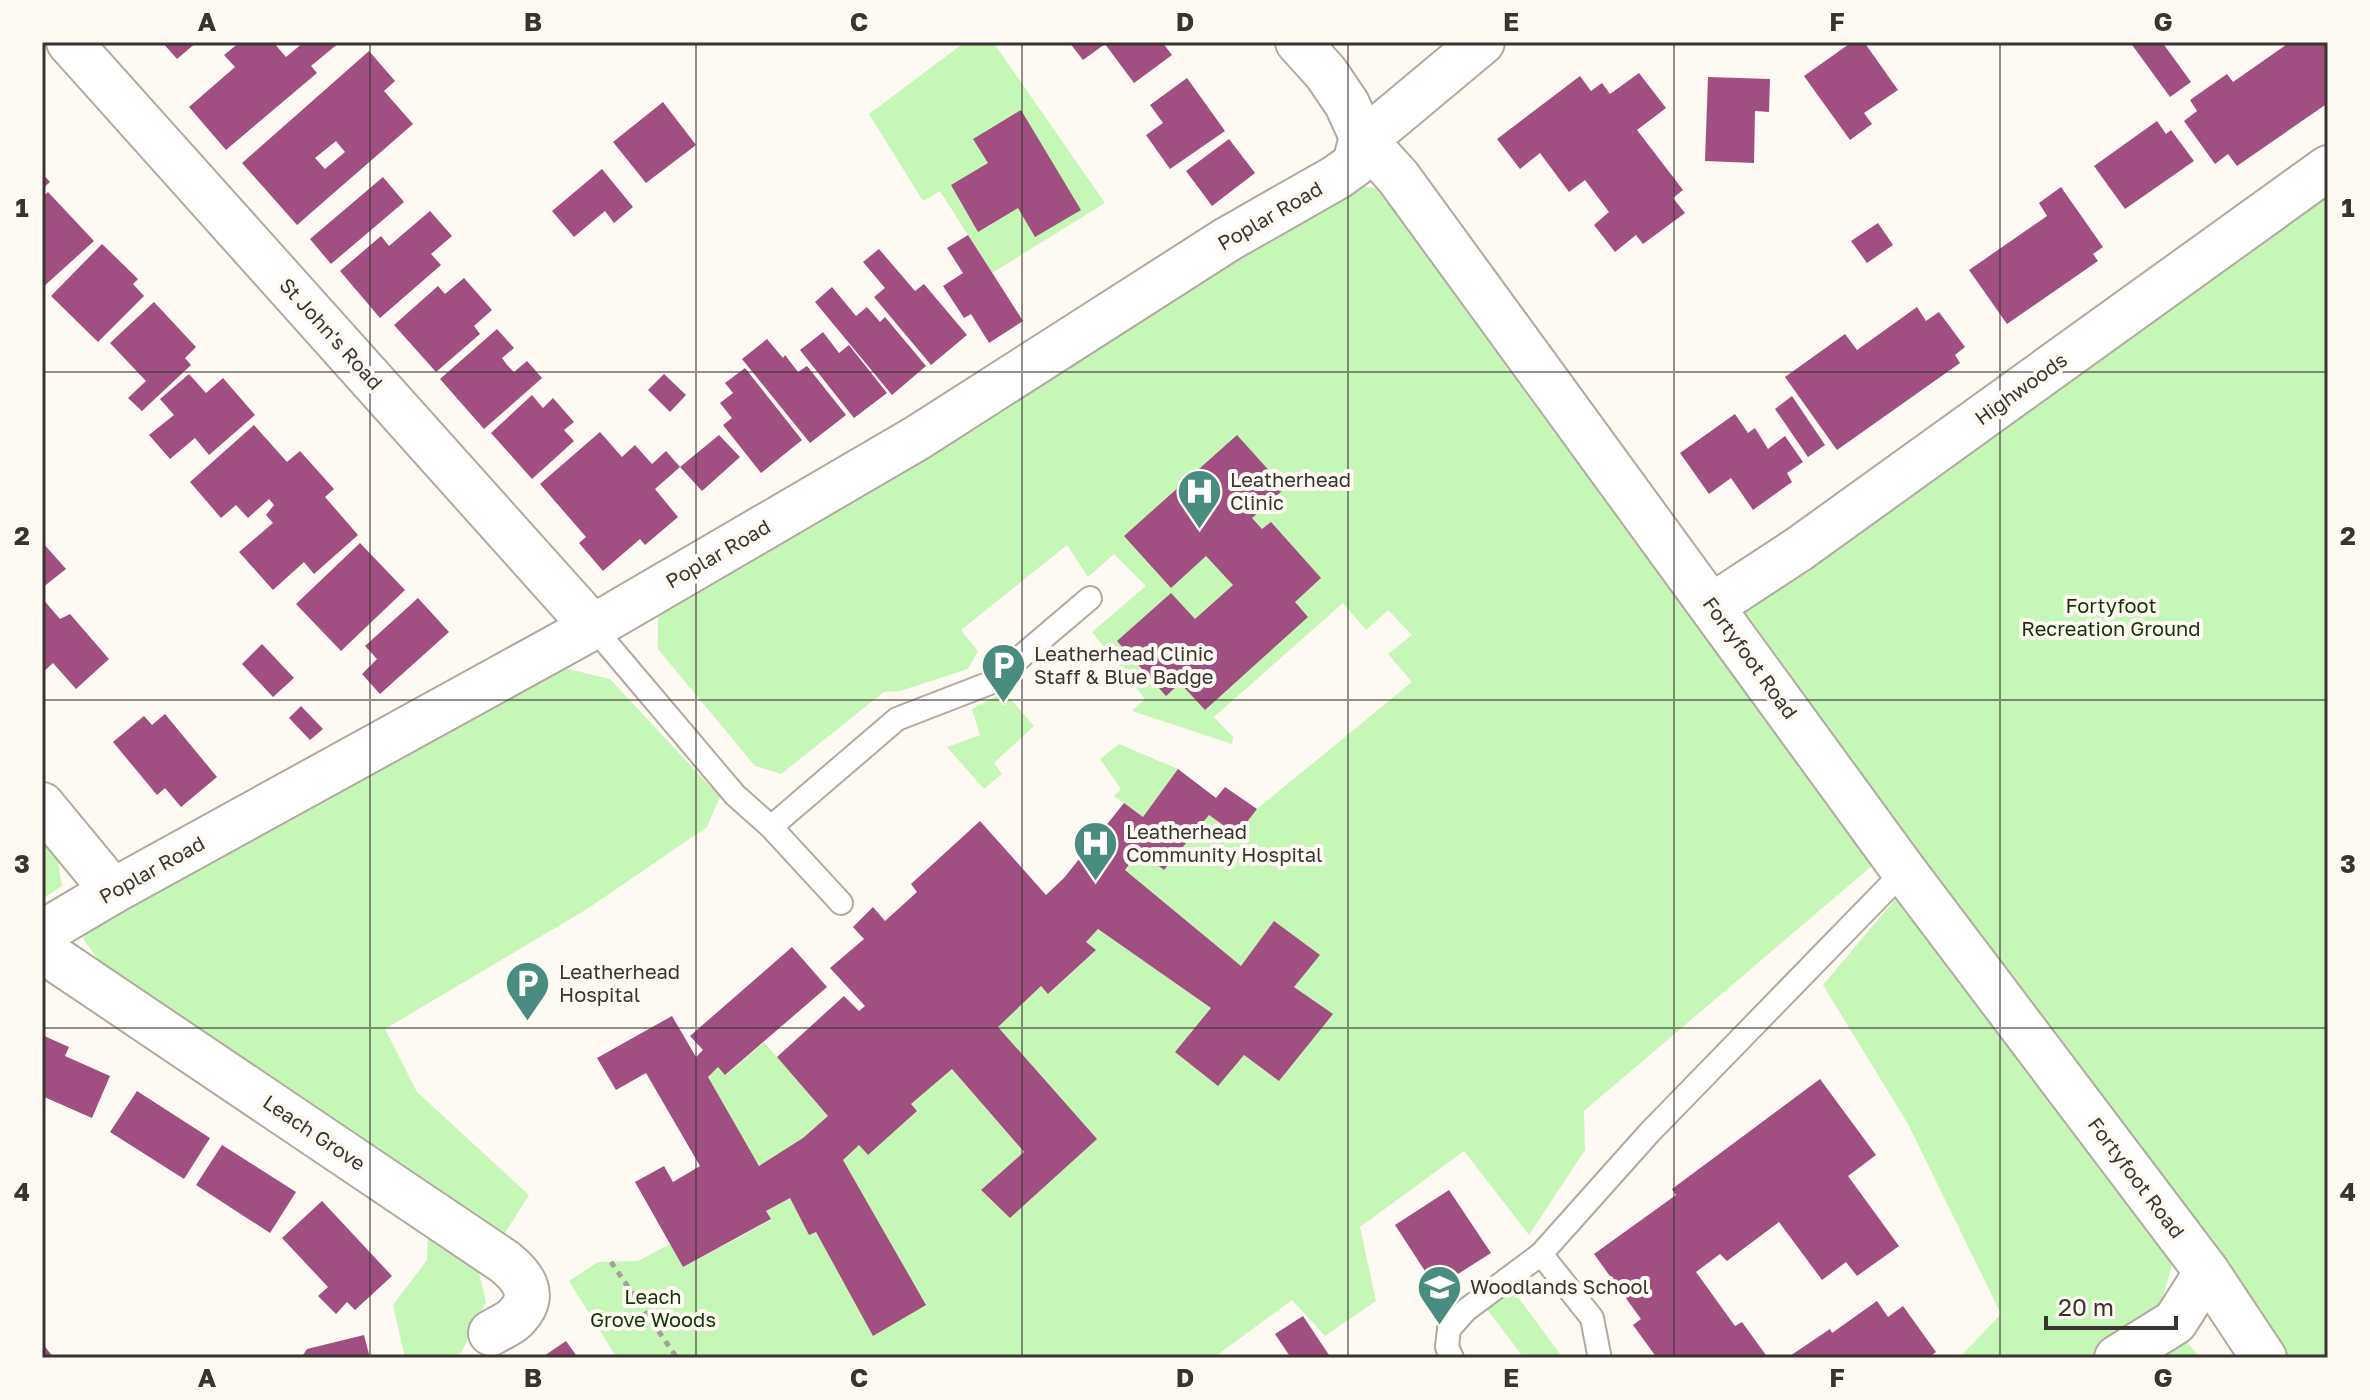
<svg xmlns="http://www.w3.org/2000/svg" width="2370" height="1400" font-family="'Golos Text',sans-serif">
	<rect width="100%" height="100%" fill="#fff9f3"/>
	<g fill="#c5f7b6">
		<path d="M965,42H993L1105,203L992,273L940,191L923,201L869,114Z"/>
		<path d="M1355,185L1387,190L1706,631L2328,197V1358H2280L1905,843L1873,865L1584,1111L1585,1150L1529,1235L1464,1151L1360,1227L1376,1301L1325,1336L1292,1300L1213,1358H617L569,1281L598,1262L638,1261L670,1244L683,1267L771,1220L766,1211L790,1198L809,1234L816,1232L873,1336L925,1304L843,1160L859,1145L868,1155L917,1111L911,1104L952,1069L1024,1152L981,1190L1010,1218L1096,1139L998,1027L1041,986L1049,994L1095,951L1086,942L1098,929L1211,1008L1175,1052L1218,1085L1244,1055L1280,1080L1332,1014L1294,987L1241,966L1125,870L1139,851L1164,870L1209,815L1237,835L1257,809L1412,682L1388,654L1412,635L1388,610L1366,630L1343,603L1214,717L1233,737L1232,744L1132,711L1145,699L1092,632L1146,586L1114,554L1088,577L1067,545L961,630L978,651L968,669L900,691L884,692L781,774L755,766L658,649V614Z"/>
		<path d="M560,667L610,679L720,797L707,827L587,909L385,1029L417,1092L529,1195L505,1233L325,1124L106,970L83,939L104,914Z"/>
		<path d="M1004,692L1034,726L994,763L1002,774L984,789L947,747L980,735L972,709Z"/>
		<path d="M1119,744L1178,769L1143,817L1114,796L1121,789L1100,759Z"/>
		<path d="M42,835L56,851L62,886L42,899Z"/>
		<path d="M1897,897L2172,1265L2160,1308L2200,1358H1959L2001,1314L1908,1124L1823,985Z"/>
		<path d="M764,1042L828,1116L803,1138L759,1166L708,1077L718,1067L726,1075Z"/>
		<path d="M428,1236L479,1273L486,1302L461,1353L444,1358H405L393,1305L427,1260Z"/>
		<path d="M1512,1289L1563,1358H1524L1486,1308Z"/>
	</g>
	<g fill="#a04f80" fill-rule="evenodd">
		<path d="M162,42H197L177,59Z"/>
		<path d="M240,42H273L286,57L304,42H340L311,66L317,73L226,150L189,107L235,67L224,55Z"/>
		<path d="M1069,42H1162L1172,55L1134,83L1105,44L1083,60Z"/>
		<path d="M1852,42H1864L1898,90L1864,113L1872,124L1850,140L1804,76Z"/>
		<path d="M2130,42H2162L2191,82L2170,97Z"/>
		<path d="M2290,42H2328V103L2237,166L2228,154L2215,164L2184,121L2197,111L2190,100L2227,74L2233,82Z"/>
		<path d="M369,51L395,81L384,91L413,124L297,225L242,163ZM336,141L345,152L325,169L315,158Z"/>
		<path d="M1639,73L1666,108L1637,130L1683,190L1673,198L1685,213L1643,244L1636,235L1615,252L1594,225L1609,212L1585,180L1569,192L1540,153L1520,169L1497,139L1580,76L1591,91L1602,83L1610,94Z"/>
		<path d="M1708,77L1770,79L1769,112L1755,111L1754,163L1705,161Z"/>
		<path d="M1187,78L1225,131L1170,169L1146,135L1163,123L1150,105Z"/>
		<path d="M663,102L696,145L646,183L613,142Z"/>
		<path d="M1021,110L1081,210L1035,237L1018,208L978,232L951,185L988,163L973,139Z"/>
		<path d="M2157,121L2166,134L2171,130L2194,161L2125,209L2094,166Z"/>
		<path d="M1229,139L1255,173L1212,206L1186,171Z"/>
		<path d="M602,169L633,207L614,223L605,211L574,237L552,211Z"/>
		<path d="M42,173L50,182L42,189Z"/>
		<path d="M383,177L404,202L331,264L310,239Z"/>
		<path d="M2061,187L2103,247L2093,254L2098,261L2007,324L1969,270L2047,216L2039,203Z"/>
		<path d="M48,192L94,241L42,288V197Z"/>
		<path d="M430,211L452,236L431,254L441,265L380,318L340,271L381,236L389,246Z"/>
		<path d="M1878,223L1893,245L1867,263L1851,241Z"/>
		<path d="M968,235L1023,321L989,343L971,314L964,318L943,286L963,273L947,248Z"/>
		<path d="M102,244L138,279L133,284L144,296L98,342L51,296Z"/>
		<path d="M879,249L915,291L924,284L967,335L931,365L874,297L885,288L863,262Z"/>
		<path d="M464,278L492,310L474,326L480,334L436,372L394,325L438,286L445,294Z"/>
		<path d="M832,287L856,316L867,307L880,322L885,317L926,366L892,395L815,302Z"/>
		<path d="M154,302L196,347L185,358L191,365L142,411L128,398L146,381L110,343Z"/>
		<path d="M1917,307L1926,321L1939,312L1965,347L1955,355L1960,363L1837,450L1785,377L1845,334L1857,350Z"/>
		<path d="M497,329L514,348L502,358L507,365L514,372L527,361L542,378L484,429L440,379Z"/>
		<path d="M823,332L839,353L849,345L887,393L854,418L800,350Z"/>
		<path d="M767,339L783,358L785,355L798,372L807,366L846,415L810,443L742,359Z"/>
		<path d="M745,368L802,440L761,473L723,425L732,418L720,403L733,393L725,383Z"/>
		<path d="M189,374L206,393L223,378L255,415L209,455L195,438L170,459L149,435L174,415L160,399Z"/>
		<path d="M664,374L686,395L670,412L648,390Z"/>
		<path d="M532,395L543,408L553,398L574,422L564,430L574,441L532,479L491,433Z"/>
		<path d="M1792,396L1825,445L1808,457L1775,409Z"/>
		<path d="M1735,414L1748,433L1755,428L1768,449L1785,436L1803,462L1787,473L1792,482L1753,510L1731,478L1709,494L1680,453Z"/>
		<path d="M254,425L287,462L300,451L334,489L325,497L358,535L314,574L304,562L273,590L239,552L273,523L266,515L274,505L269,499L248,518L236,505L221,518L190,482Z"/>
		<path d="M600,432L622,457L635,445L652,464L666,451L680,467L655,489L678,517L645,545L640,539L603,571L579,543L586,537L540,484Z"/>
		<path d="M719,435L740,457L702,491L680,467Z"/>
		<path d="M1237,435L1285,488L1252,518L1262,529L1271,522L1321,578L1295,602L1308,617L1205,710L1180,683L1166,696L1117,641L1171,593L1195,619L1233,585L1206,556L1171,588L1124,536Z"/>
		<path d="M42,542L66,569L42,588Z"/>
		<path d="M360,543L405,590L341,651L296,604Z"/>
		<path d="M42,598L60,619L70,614L109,659L76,689L53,663L42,673Z"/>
		<path d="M418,598L449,632L380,694L362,674L377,659L365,646Z"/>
		<path d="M262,644L294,678L273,697L242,664Z"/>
		<path d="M301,706L323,729L310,740L289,718Z"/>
		<path d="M165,714L217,777L181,807L165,788L157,795L113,742L144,716L152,725Z"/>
		<path d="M1178,769L1216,798L1225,787L1257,809L1237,835L1209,815L1164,870L1139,851L1125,870L1241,966L1274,921L1320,955L1294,987L1333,1014L1279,1081L1244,1055L1218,1086L1175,1052L1211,1008L1098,929L1086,942L1096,950L1048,994L1041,986L998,1027L1097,1139L1010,1218L981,1190L1024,1152L952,1069L911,1104L917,1111L868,1155L859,1145L843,1160L926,1305L873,1336L816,1232L809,1235L790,1198L766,1211L771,1219L683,1267L635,1182L664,1166L673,1182L700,1166L646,1073L616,1090L597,1058L672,1016L696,1057L703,1050L690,1036L792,947L827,987L725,1075L718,1067L708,1077L759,1166L803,1138L828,1116L777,1057L844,996L859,1011L865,1006L830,968L864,939L853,927L873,907L885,921L917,892L911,884L980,821L1046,895L1064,878L1124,803L1143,817Z"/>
		<path d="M42,1035L69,1047L65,1056L110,1076L92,1118L42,1096Z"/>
		<path d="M1820,1079L1876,1155L1848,1176L1899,1246L1857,1276L1846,1262L1822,1280L1779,1222L1727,1261L1720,1254L1696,1272L1735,1326L1742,1322L1768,1358H1657L1633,1325L1641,1319L1594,1254L1676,1195L1672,1189Z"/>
		<path d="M137,1091L210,1138L184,1179L110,1132Z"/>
		<path d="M222,1145L296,1192L270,1233L196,1185Z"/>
		<path d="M1449,1190L1491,1253L1436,1288L1395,1225Z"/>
		<path d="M322,1201L392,1276L355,1310L347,1302L336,1314L318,1296L328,1287L282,1238Z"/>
		<path d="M1877,1301L1888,1317L1903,1306L1936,1352L1928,1358H1787L1830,1329L1832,1333Z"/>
		<path d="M1303,1316L1331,1358H1291L1275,1334Z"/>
		<path d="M364,1335L370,1358H301L307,1349Z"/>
		<path d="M566,1341L578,1358H541Z"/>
		<path d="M42,1343L54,1358H42Z"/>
	</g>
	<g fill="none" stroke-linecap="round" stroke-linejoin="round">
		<defs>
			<g id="service">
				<path d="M593,627L735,795L771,827L841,903"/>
				<path d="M771,827L897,719L990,683L1090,598"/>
				<path d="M1541,1254L1592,1318L1599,1354"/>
				<path d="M1452,1358L1447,1347L1449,1329L1466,1310L1541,1254L1650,1132L1904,871"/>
			</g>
			<g id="minor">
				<path d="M69,42L593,627"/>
				<path d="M1298,42L1326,73L1347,104L1362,137L1398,177L1904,871L2207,1272L2264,1358"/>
				<path d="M1362,137L1385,123L1482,42"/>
				<path d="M1712,606L1799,549L2328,168"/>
				<path d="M42,805L113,891"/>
				<path d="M42,933L113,891L593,627L917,438L1228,239L1337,177L1355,164L1362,137"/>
				<path d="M42,950L505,1262C522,1276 537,1294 518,1315C512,1323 499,1328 491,1333"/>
				<path d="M2117,1358L2175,1322L2207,1272"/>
			</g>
		</defs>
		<use href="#service" stroke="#b2a99f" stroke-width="26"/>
		<use href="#minor" stroke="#b2a99f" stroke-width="48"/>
		<path stroke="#a5a09b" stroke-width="5" stroke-dasharray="6 6" stroke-linecap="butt" d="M611,1262L677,1358"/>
		<use href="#service" stroke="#fff" stroke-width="22"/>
		<use href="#minor" stroke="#fff" stroke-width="44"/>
	</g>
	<path fill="none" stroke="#383531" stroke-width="2" stroke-opacity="0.55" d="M370,42V1358M696,42V1358M1022,42V1358M1348,42V1358M1674,42V1358M2000,42V1358M42,372H2328M42,700H2328M42,1028H2328"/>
	<defs>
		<symbol id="hospital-pin" viewBox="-11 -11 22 30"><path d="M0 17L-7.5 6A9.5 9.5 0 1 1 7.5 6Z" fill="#498d81" stroke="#fff9f3"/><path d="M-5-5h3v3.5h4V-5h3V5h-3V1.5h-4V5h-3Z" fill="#fff"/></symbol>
		<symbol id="parking-pin" viewBox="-11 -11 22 30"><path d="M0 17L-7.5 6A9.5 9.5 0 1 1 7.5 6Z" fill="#498d81" stroke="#fff9f3"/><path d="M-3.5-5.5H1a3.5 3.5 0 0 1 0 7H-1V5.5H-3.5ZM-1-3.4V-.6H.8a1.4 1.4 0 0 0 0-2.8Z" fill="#fff"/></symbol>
		<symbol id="school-pin" viewBox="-11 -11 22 30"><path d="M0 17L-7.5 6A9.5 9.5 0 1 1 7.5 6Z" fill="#498d81" stroke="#fff9f3"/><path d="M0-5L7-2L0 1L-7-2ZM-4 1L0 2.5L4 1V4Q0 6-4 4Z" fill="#fff"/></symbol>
	</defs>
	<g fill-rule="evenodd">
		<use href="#hospital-pin" x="1174" y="466" width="51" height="69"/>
		<use href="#parking-pin" x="978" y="640" width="51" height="69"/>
		<use href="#hospital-pin" x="1070" y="818" width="51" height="69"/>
		<use href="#parking-pin" x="502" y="958" width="51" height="69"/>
		<use href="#school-pin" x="1414" y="1262" width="51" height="69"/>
	</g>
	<g text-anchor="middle" stroke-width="8" stroke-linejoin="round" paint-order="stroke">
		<g font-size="20" fill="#383531" stroke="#fff9f3">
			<text transform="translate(1270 216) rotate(-30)" y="7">Poplar Road</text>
			<text transform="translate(331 334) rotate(48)" y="7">St John's Road</text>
			<text transform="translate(2021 389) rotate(-36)" y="7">Highwoods</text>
			<text transform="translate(718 554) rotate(-30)" y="7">Poplar Road</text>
			<text transform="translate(1750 658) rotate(54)" y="7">Fortyfoot Road</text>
			<text transform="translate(152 870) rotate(-29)" y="7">Poplar Road</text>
			<text transform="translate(314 1133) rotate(34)" y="7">Leach Grove</text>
			<text transform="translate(2136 1178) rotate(53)" y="7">Fortyfoot Road</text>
		</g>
		<g font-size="20" fill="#383531" stroke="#fff9f3" text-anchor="start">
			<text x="1230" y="487">Leatherhead<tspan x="1230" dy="23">Clinic</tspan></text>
			<text x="1034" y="661">Leatherhead Clinic<tspan x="1034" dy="23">Staff &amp; Blue Badge</tspan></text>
			<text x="1126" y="839">Leatherhead<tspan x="1126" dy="23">Community Hospital</tspan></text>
			<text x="559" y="979">Leatherhead<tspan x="559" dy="23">Hospital</tspan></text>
			<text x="1470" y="1294">Woodlands School</text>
		</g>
		<g font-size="20" fill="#103700" stroke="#fff9f3">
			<text x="2111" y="613">Fortyfoot<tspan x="2111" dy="23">Recreation Ground</tspan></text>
			<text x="653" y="1304">Leach<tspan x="653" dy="23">Grove Woods</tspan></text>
		</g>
	</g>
	<rect width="2370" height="1400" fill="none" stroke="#fff9f3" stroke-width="88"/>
	<path d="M2046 1316v12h130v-12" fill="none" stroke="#383531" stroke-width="4"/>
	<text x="2058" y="1316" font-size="24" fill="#383531" stroke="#fff9f3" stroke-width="6" paint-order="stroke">20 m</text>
	<rect x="44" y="44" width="2282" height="1312" fill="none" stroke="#383531" stroke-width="3"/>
	<g font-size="26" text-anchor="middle" font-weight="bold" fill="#383531">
		<text x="207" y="31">A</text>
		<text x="533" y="31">B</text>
		<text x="859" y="31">C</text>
		<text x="1185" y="31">D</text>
		<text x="1511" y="31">E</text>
		<text x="1837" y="31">F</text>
		<text x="2163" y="31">G</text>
		<text x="22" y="217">1</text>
		<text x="2348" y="217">1</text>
		<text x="22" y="545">2</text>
		<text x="2348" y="545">2</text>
		<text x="22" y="873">3</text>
		<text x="2348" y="873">3</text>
		<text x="22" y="1201">4</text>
		<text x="2348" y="1201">4</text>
		<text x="207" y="1387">A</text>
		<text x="533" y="1387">B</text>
		<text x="859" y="1387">C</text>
		<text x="1185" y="1387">D</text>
		<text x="1511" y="1387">E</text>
		<text x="1837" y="1387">F</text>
		<text x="2163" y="1387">G</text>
	</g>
</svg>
